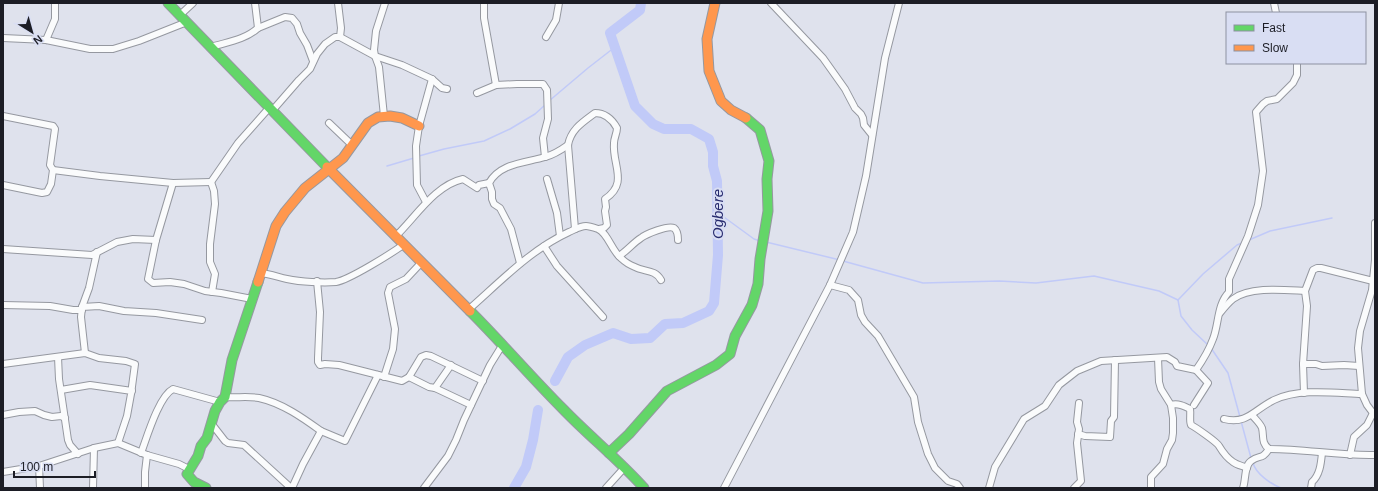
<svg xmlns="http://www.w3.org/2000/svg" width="1378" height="491" font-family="Helvetica,sans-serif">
	<rect width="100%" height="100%" fill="#dfe2ed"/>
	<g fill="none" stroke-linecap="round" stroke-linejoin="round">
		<g stroke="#c1caf8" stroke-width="1.5">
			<path d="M549,101L588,68L615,47"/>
			<path d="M419,156L444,149L484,141L510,129L535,114L545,105"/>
			<path d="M387,166L414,158"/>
			<path d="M717,212L754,239L760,241"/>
			<path d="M1249,240L1270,231L1332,218"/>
			<path d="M766,242L840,260"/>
			<path d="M843,261L923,283L999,281L1036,283L1094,276L1159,291L1178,300"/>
			<path d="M1178,300L1181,316L1192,330L1208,345"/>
			<path d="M1178,300L1203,274L1237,245L1242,243"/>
			<path d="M1211,348L1228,373L1240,417"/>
			<path d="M1241,421L1251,458"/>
			<path d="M1253,463C1256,474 1271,484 1281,488"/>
		</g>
		<g stroke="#c1caf8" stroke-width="10">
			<path d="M555,381L568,357L585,345L613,333L631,339L650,338L665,324L683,323L709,311L714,303L718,255L717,181L713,166V152L709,139L691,129H664L653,124L635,106L610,33L640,10L641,3"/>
			<path d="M514,488L526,467L533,440L538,410"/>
		</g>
		<defs>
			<g id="street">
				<path d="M338,3L341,28L340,37"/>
				<path d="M484,3V18L496,85"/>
				<path d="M771,3L823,58L845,89L855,108L861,114L863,118L864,125L872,135"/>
				<path d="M1274,3L1276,13"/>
				<path d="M180,15L193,3"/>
				<path d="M258,28L285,17L292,18L297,24L300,33L307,45L313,61"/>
				<path d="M546,37L556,20L559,3"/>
				<path d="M3,38L46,40L90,49H113L139,41L187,22"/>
				<path d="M46,40L55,19V3"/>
				<path d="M211,47C227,42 245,40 258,28L255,3"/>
				<path d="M477,93L496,85L517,84H543L547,90L548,119L543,138L545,157"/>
				<path d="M272,111L299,80L310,69L317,54L325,44L335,37H340L375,56L402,65L432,79L442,88L447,89"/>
				<path d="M3,116L53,126L55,129L50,165L53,170L51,184L47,192L42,193L3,185"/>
				<path d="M384,116L379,67L375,56L374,50L376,31L385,3"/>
				<path d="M329,123L352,145"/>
				<path d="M53,170L100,176L173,183L211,182"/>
				<path d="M547,179L557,213L560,236"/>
				<path d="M211,182L214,191L215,204L210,244V262L215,274L212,292"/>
				<path d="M211,182L238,143L269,108"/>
				<path d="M173,183L156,240L148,279L153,283L170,282L184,284L205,291L221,293L252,299"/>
				<path d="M426,202L417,185L416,146L419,126L432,79"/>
				<path d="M1375,223V258"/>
				<path d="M575,229L568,145C571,129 583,122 595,113C605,113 612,119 617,128C617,133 614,138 614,143C612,165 629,183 605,199L606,207L605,211L607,225L604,228L599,229"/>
				<path d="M395,237C415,218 435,185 463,179L477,188L479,185L489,183"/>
				<path d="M544,246L557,266L603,317"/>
				<path d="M3,249L92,255L117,242L133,239L156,240"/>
				<path d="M619,256C627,251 633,243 641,238C646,234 668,225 674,228C678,231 678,236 678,240"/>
				<path d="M520,263L511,229L500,208L494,204L492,199V192L489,183C500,163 525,163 545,157C553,155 561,150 568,145"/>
				<path d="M261,273C270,274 278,277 287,279C301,282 323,283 336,282C349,280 392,253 403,245"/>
				<path d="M317,281L320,312L318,358V362L320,365L325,364L339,365L402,381L409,377L421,357L426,355L431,356L483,381"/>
				<path d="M830,285L849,290L858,300L861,315L865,322L878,336L914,397L918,422L928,454L935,468L948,481L957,484L960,488"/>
				<path d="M3,305L50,306L73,310H82"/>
				<path d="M82,307L99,306L124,311L156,313L202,320"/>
				<path d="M468,310C500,282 530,250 569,232C574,230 580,226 586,226C589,226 595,228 598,229C608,233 612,252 622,259C625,262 630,265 635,267C644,272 655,269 661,280"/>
				<path d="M1220,313C1224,308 1228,303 1233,299C1250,286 1285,290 1305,291"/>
				<path d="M85,353L81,317L82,307L89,288L97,252"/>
				<path d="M58,357L59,379L68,440L70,445L78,454"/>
				<path d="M3,364L85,353L99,358L126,361L135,364L131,394L127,416L118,443"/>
				<path d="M1303,364H1316L1322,366L1344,365L1359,366"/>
				<path d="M384,377L393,349L395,329L388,293L390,287L406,279L421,263"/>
				<path d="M409,377L429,387L435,388L471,405"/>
				<path d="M435,388L451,365"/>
				<path d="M61,390L90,385L132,391"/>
				<path d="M1304,393L1303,364L1307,306L1305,291L1313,270L1317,268H1321L1373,281"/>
				<path d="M225,397C236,398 248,396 259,398C282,403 303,418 321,431L303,464L292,488"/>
				<path d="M1171,405C1178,403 1184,406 1190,409C1191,415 1189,420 1191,425C1195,427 1217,442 1219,446C1222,451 1227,458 1233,462C1237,465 1243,466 1247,468"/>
				<path d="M1194,405L1208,383L1196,370C1203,360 1209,350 1213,339C1219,324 1217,304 1229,292V279L1248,236L1258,205L1263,171L1256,112L1263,104L1267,101L1277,99L1293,83L1297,75V63"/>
				<path d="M1373,413L1367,405L1362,394L1358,348L1360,331L1372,290L1375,260"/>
				<path d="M3,415L19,412L35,411L44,415L52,417L61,416L65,418"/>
				<path d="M1252,415C1255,419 1260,423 1262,428C1264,436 1261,443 1269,449C1305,449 1340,456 1375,455"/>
				<path d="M1224,419C1247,425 1255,409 1274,400C1300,388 1334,393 1362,394"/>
				<path d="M211,423L225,441L228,443L244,445L291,488"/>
				<path d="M321,431L345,441L378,375"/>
				<path d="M1078,434L1085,436L1110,437L1111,421L1114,417L1115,360"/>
				<path d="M141,453C147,437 159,396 173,389L220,402"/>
				<path d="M1350,455L1354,437L1367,425L1373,413"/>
				<path d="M39,466L40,488"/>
				<path d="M3,472L39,466L94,448L118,443L147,455L179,464L189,469"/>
				<path d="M93,488L94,448"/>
				<path d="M145,488V472L147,455"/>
				<path d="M424,488L448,456L456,440L464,420L490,365L503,344"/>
				<path d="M606,488L625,467"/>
				<path d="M724,488L830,285L853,232L866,176L885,58L899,3"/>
				<path d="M989,488L995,467L1024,419L1045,406L1059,385L1077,371L1101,361L1167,357L1175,362L1177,366L1196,370"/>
				<path d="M1074,488L1081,481L1077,443L1079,429L1077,422L1079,403"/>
				<path d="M1151,488V477L1163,464L1167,449L1172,440L1173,433V418L1171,405L1161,389L1159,382L1158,358"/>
				<path d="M1243,488C1246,480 1244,466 1251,461C1260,454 1261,461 1269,449"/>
				<path d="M1311,488L1312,482C1320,475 1321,463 1322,453"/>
			</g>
			<g id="fast">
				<path d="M168,3L327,167"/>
				<path d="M470,311C502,343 531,377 563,409C589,436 619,460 644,488"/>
				<path d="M609,453L629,434L667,391L716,365L730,354L735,336L752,305L758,284L760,259L768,211L767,179L769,161L760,130L746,118"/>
				<path d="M206,488L194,482L187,474L198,456L201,446L207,438L215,411L220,402L225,397L232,360L258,282"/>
			</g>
			<g id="slow">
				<path d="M715,3L707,39L709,71L721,101L731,110L746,118"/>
				<path d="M327,167L470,311"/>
				<path d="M258,282L276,226L285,212L305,188L343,158L368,123L378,117L390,116L402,118L419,126"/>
			</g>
		</defs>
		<use href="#street" stroke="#9598a0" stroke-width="8"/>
		<use href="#fast" stroke="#9598a0" stroke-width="11"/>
		<use href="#slow" stroke="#9598a0" stroke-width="11"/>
		<use href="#street" stroke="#fafbfc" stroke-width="6"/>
		<use href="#fast" stroke="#63d668" stroke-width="9"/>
		<use href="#slow" stroke="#ff974d" stroke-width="9"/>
	</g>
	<g text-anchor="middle" stroke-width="4" stroke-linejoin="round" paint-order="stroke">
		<g font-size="15" font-style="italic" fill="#272b6e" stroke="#d9def3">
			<text transform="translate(718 214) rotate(-90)" y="5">Ogbere</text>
		</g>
	</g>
	<rect width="1378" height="491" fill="none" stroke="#1c1d25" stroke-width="8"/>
	<rect x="1226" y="12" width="140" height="52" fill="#d9def3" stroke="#8d91a1"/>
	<rect x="1234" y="25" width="20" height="6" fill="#63d668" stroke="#8d91a1"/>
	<text x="1262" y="32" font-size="12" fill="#1c1d25">Fast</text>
	<rect x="1234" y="45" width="20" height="6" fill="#ff974d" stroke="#8d91a1"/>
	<text x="1262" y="52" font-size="12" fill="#1c1d25">Slow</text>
	<g transform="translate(32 32) rotate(143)" stroke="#d9def3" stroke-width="3" paint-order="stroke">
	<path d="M0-3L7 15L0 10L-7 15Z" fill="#1c1d25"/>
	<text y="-6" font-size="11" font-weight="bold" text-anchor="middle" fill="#1c1d25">N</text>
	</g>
	<path d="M14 471v6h81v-6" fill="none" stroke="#1c1d25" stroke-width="2"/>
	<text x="20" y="471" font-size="12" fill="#1c1d25" stroke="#d9def3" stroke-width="3" paint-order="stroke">100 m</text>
</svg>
